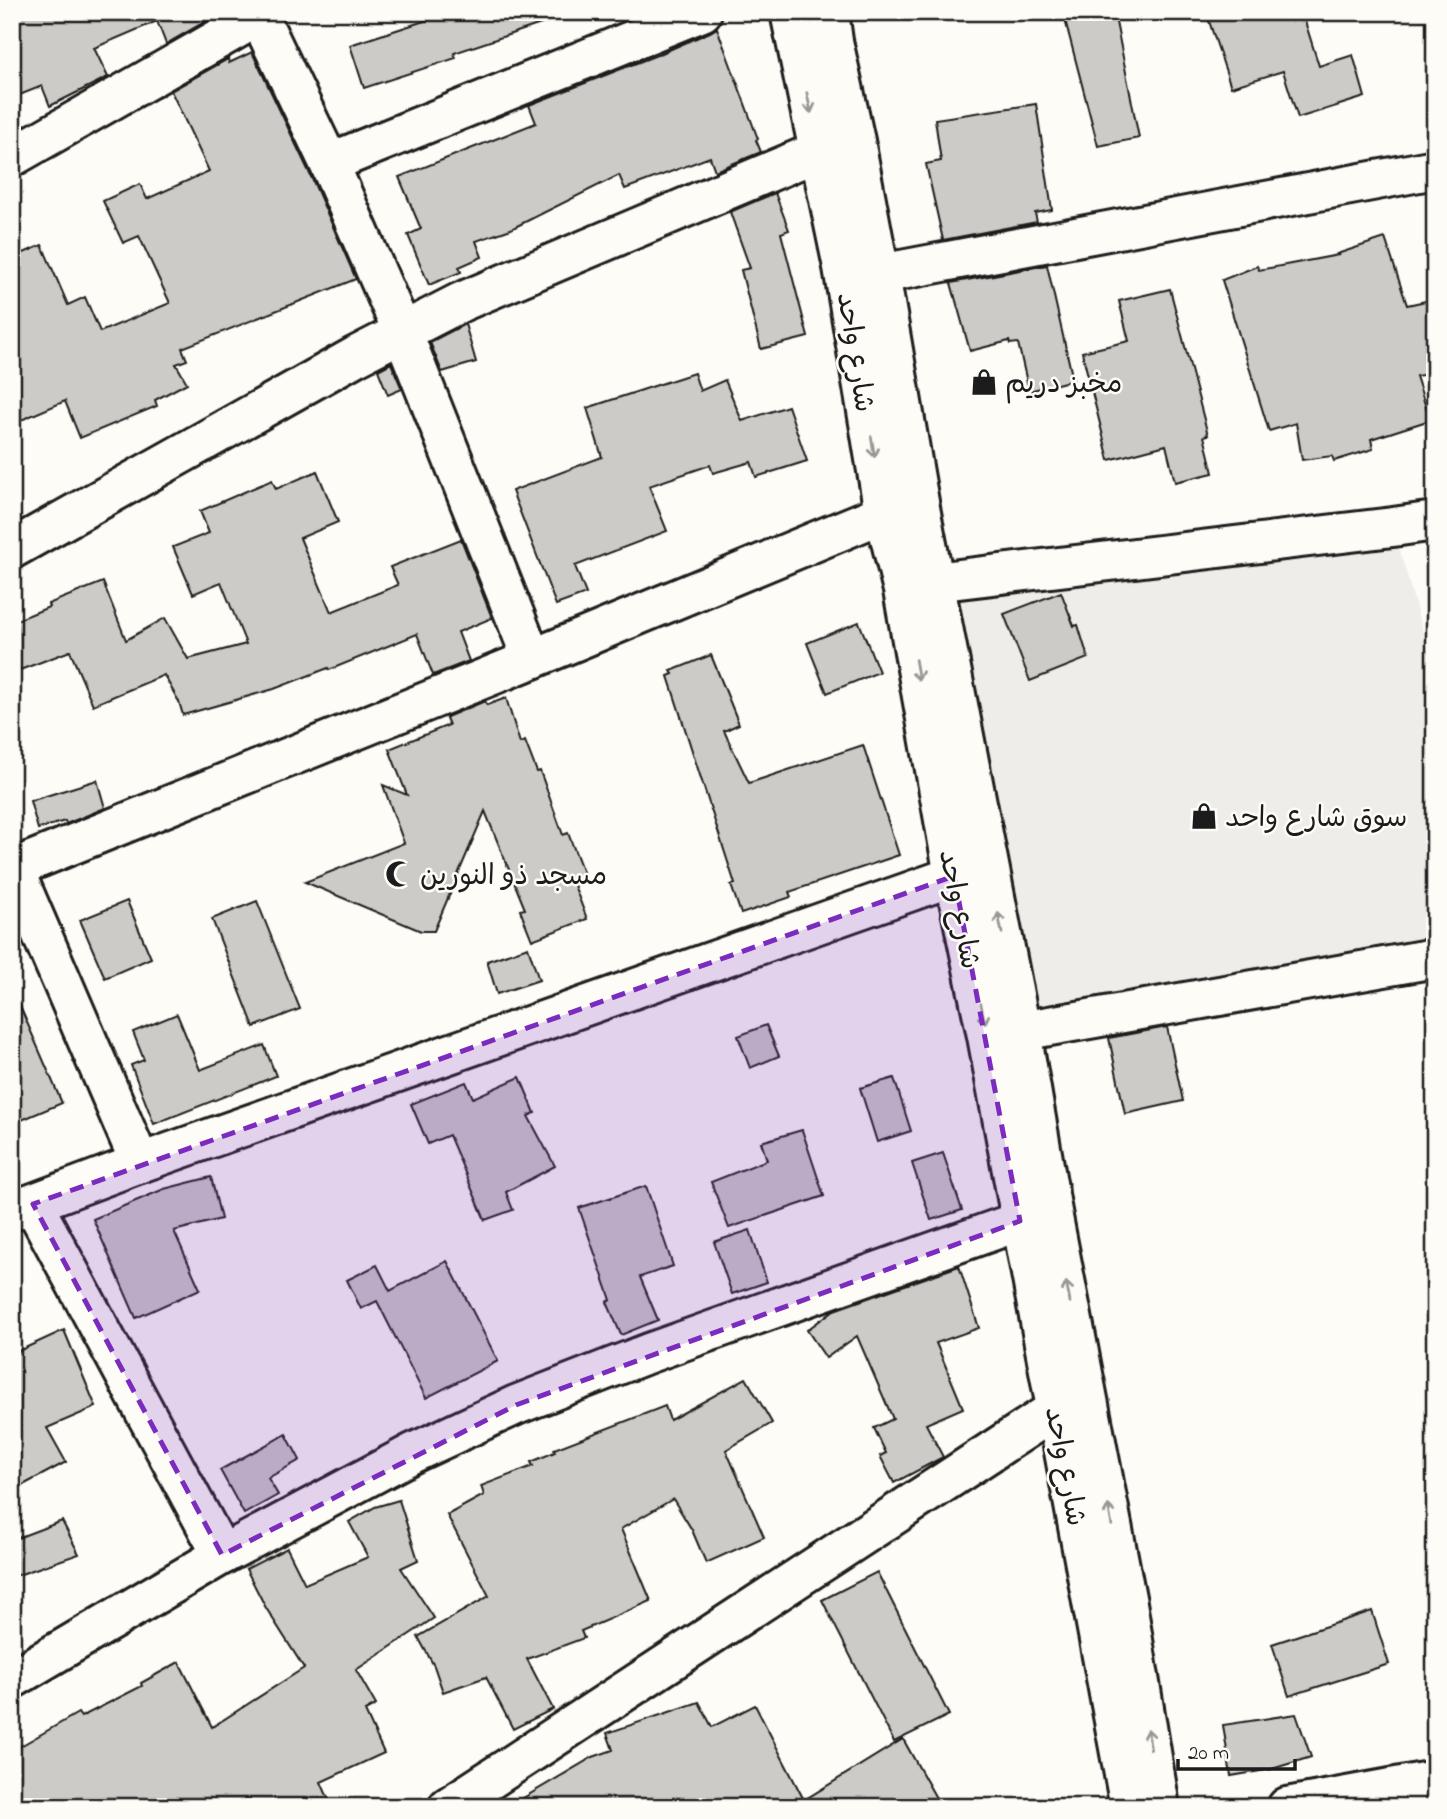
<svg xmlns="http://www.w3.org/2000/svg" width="1447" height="1819" font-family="'Indie Flower','Playpen Sans Arabic',sans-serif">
	<rect width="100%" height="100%" fill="#fdfcf7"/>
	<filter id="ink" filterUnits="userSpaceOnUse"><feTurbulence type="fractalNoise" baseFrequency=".0143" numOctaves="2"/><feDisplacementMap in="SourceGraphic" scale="14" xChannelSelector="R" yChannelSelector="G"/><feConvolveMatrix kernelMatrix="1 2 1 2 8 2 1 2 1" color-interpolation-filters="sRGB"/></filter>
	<g filter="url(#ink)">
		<path fill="#eeede9" d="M1393,527L1435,674V958L1016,1032L931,588Z"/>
		<g fill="#cccbc8" stroke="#1c1c1c" stroke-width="2">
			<path d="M12,12H208L211,18L166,44L157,21L94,48L108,77L50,106L42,86L12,98Z"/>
			<path d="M452,12H558L559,18L454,53L456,58L364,88L350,45Z"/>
			<path d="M1063,12H1114L1139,138L1098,146Z"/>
			<path d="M1206,12H1302L1319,66L1353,55L1365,97L1298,118L1283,71L1231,87Z"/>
			<path d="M717,28L758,139L756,140L761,152L715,171L710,157L625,189L619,175L511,229L476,241L482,257L459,267L461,272L429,285L408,235L421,229L399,177L536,123L529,105L662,53L710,32Z"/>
			<path d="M252,52L309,172L356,279L182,348L187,360L176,364L187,383L155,400L157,406L80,438L65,401L12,424V258L42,245L68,305L85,297L100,332L170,303L139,236L123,243L103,201L140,184L147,199L209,171L171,91L228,59L229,63Z"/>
			<path d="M1036,104L1052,210L1035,213L1037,222L943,240L926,164L941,161L935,119Z"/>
			<path d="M775,193L789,230L781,233L808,337L761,349L741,270L750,268L730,212Z"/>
			<path d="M1385,238L1407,305L1435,299V373L1416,376L1430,420L1371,439L1373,449L1334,461L1332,456L1302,460L1296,423L1269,431L1222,280L1257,266L1259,270L1338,255L1337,254Z"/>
			<path d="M1047,265L1073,380L1029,391L1018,343L1010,344L1009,341L970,351L951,283Z"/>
			<path d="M1170,289L1208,435L1204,436L1213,473L1175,482L1166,445L1109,460L1082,352L1129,341L1119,301Z"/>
			<path d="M465,324L476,362L442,372L430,342Z"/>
			<path d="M391,363L402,389L388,395L378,370Z"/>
			<path d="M694,373L700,391L725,380L742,421L788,406L807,461L756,477L751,462L713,473L710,465L649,486L667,531L575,566L586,594L556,605L512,491L602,457L587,408Z"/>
			<path d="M317,471L338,522L300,538L331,612L398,585L390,567L461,539L492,618L458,632L469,661L433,675L417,634L329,670L328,668L274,689L183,715L179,702L164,675L93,705L70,651L12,673V622L49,607L48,604L103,582L126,640L165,618L188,659L246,644L221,582L193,594L173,547L209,533L200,511L272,480L276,489Z"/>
			<path d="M1061,592L1074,626L1078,625L1088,658L1030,681L1004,614Z"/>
			<path d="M859,622L879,672L827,693L807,643Z"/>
			<path d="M711,655L739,724L724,731L749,783L863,745L899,855L789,892L791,897L741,914L731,885L735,884L668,676L673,674L671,671Z"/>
			<path d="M506,698L520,743L525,741L537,772L540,771L563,835L568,833L586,880L574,885L587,919L532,940L520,910L525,909L485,811L434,931H421L305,882L404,843L383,785L407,795L389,749L449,725L446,718L449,716L485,701L487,705Z"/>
			<path d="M97,780L105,808L66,824L65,821L38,829L30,801Z"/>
			<path d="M127,901L151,958L105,978L80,920Z"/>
			<path d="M257,901L300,1009L254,1027L212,919Z"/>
			<path d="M528,947L539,980L497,994L487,961Z"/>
			<path d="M12,988L62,1103L12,1124Z"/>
			<path d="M177,1014L200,1070L264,1045L276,1076L154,1124L131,1065L144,1060L133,1032Z"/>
			<path d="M766,1025L779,1056L750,1068L738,1036Z"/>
			<path d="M1167,1027L1183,1101L1125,1114L1109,1038Z"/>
			<path d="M520,1077L535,1113L528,1116L555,1166L506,1192L513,1210L485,1220L449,1135L428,1144L411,1104L466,1082L473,1098Z"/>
			<path d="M894,1078L911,1131L877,1142L860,1088Z"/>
			<path d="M802,1130L824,1196L729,1228L711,1182L767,1160L761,1142Z"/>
			<path d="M943,1153L962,1210L931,1220L912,1163Z"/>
			<path d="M211,1177L221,1219L174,1231L200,1289L136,1318L93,1219L164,1189Z"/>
			<path d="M646,1186L673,1266L640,1277L658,1320L621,1335L607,1302L611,1300L579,1208Z"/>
			<path d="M750,1230L767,1282L732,1294L714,1242Z"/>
			<path d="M447,1261L498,1361L426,1398L377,1301L361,1309L347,1280L377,1265L390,1291Z"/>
			<path d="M959,1266L979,1328L936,1343L963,1408L926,1424L943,1457L894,1483L880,1456L886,1453L874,1428L893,1419L857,1336L826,1358L807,1330L834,1310Z"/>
			<path d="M64,1330L96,1407L47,1428L66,1462L12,1491V1354Z"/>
			<path d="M746,1378L772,1423L726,1450L764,1537L706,1563L692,1530L673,1499L621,1529L651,1601L581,1631L584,1638L527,1659L553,1709L513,1729L486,1677L443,1692L434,1666L418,1637L489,1596L447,1515L484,1495L481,1486L533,1466L531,1462L555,1452L554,1449L665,1406L670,1420Z"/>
			<path d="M286,1434L300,1460L268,1478L278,1495L244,1514L220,1470Z"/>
			<path d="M399,1500L418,1560L401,1568L434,1618L356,1670L376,1705L365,1711L384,1753L321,1782L332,1807H12V1751L78,1713L81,1717L142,1686L141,1683L179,1662L212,1727L304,1668L266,1608L246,1569L287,1548L305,1584L368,1557L349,1522L375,1507Z"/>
			<path d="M62,1521L79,1554L12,1577V1540Z"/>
			<path d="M877,1572L949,1715L894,1742L822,1600Z"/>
			<path d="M1372,1611L1389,1664L1289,1696L1272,1644Z"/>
			<path d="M699,1702L712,1727L755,1705L804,1800L903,1739L941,1807H508L593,1757L613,1750L607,1733Z"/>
			<path d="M1296,1714L1311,1757L1272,1769L1231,1776L1223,1725Z"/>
		</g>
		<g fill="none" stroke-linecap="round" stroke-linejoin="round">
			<defs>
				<g id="minor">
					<path d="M257,12L329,163L402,331L532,659"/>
					<path d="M790,12L843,267L884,513L903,590L954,876L987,1036L1130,1807"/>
					<path d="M829,12L833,41L855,141L880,274L920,508L1021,1031L1052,1212L1127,1603L1160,1807"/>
					<path d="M12,157L259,16"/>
					<path d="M329,163L702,12"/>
					<path d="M880,274L1435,169"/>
					<path d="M12,549L356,356L461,302L819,151"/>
					<path d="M934,582L1393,527L1435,521"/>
					<path d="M12,865L140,1163"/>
					<path d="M14,868L532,659L884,513"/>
					<path d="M1021,1031L1435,958"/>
					<path d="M33,1204L222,1555"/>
					<path d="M12,1211L140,1163L954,876L977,870"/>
					<path d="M12,1679L222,1555L413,1453L516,1405L649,1353L1020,1221"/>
					<path d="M448,1807L1056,1409"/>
					<path d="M1287,1807L1435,1780"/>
				</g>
			</defs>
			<use href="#minor" stroke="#1c1c1c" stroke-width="44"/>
			<use href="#minor" stroke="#fdfcf7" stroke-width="38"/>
		</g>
		<defs><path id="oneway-shaft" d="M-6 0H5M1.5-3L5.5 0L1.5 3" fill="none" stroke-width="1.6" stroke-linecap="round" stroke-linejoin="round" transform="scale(1.75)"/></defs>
		<g stroke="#989794">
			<use href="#oneway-shaft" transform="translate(809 103) rotate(78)"/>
			<use href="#oneway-shaft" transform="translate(873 447) rotate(81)"/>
			<use href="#oneway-shaft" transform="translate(917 670) rotate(80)"/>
			<use href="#oneway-shaft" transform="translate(1000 923) rotate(-101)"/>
			<use href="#oneway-shaft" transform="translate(983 1014) rotate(78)"/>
			<use href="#oneway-shaft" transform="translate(1068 1292) rotate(-101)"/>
			<use href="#oneway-shaft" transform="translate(1110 1515) rotate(-100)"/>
			<use href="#oneway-shaft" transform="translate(1149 1739) rotate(-99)"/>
		</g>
	</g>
	<path fill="#7b2cbf" fill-opacity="0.2" stroke="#7b2cbf" stroke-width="5" stroke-dasharray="14 9" stroke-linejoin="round" d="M954,876L1020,1221L516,1405L222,1555L33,1204Z"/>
	<defs>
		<symbol id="shop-bare" viewBox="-9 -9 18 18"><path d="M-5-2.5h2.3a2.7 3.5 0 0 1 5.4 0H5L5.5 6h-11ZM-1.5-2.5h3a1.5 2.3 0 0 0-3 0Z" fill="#1c1c1c" stroke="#fdfcf7" stroke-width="2.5" paint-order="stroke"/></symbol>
		<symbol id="mosque-bare" viewBox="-9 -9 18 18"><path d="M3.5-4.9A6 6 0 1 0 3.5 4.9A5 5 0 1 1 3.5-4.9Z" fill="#1c1c1c" stroke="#fdfcf7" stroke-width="2.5" paint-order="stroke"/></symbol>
	</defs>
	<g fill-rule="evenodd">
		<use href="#shop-bare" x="965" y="363" width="38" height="38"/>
		<use href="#shop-bare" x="1185" y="797" width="38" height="38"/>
		<use href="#mosque-bare" x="380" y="855" width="38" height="38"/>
	</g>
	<g text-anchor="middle" stroke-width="5" stroke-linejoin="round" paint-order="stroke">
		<g font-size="28" fill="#1c1c1c" stroke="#fdfcf7">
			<text transform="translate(857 352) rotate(81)" y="10">شارع واحد</text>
			<text transform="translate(961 909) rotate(79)" y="10">شارع واحد</text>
			<text transform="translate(1067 1466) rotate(79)" y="10">شارع واحد</text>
		</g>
		<g font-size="28" fill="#1c1c1c" stroke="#fdfcf7" text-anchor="start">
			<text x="1005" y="392">مخبز دريم</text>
			<text x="1225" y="826">سوق شارع واحد</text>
			<text x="420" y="884">مسجد ذو النورين</text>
		</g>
	</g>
	<rect width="1447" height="1819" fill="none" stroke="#fdfcf7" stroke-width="42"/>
	<rect x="21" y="21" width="1405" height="1777" fill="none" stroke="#1c1c1c" stroke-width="2.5" filter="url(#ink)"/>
	<path d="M1178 1759v10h117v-10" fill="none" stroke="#1c1c1c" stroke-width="3.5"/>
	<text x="1188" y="1759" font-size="21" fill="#1c1c1c" stroke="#fdfcf7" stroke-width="5" paint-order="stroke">20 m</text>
</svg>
